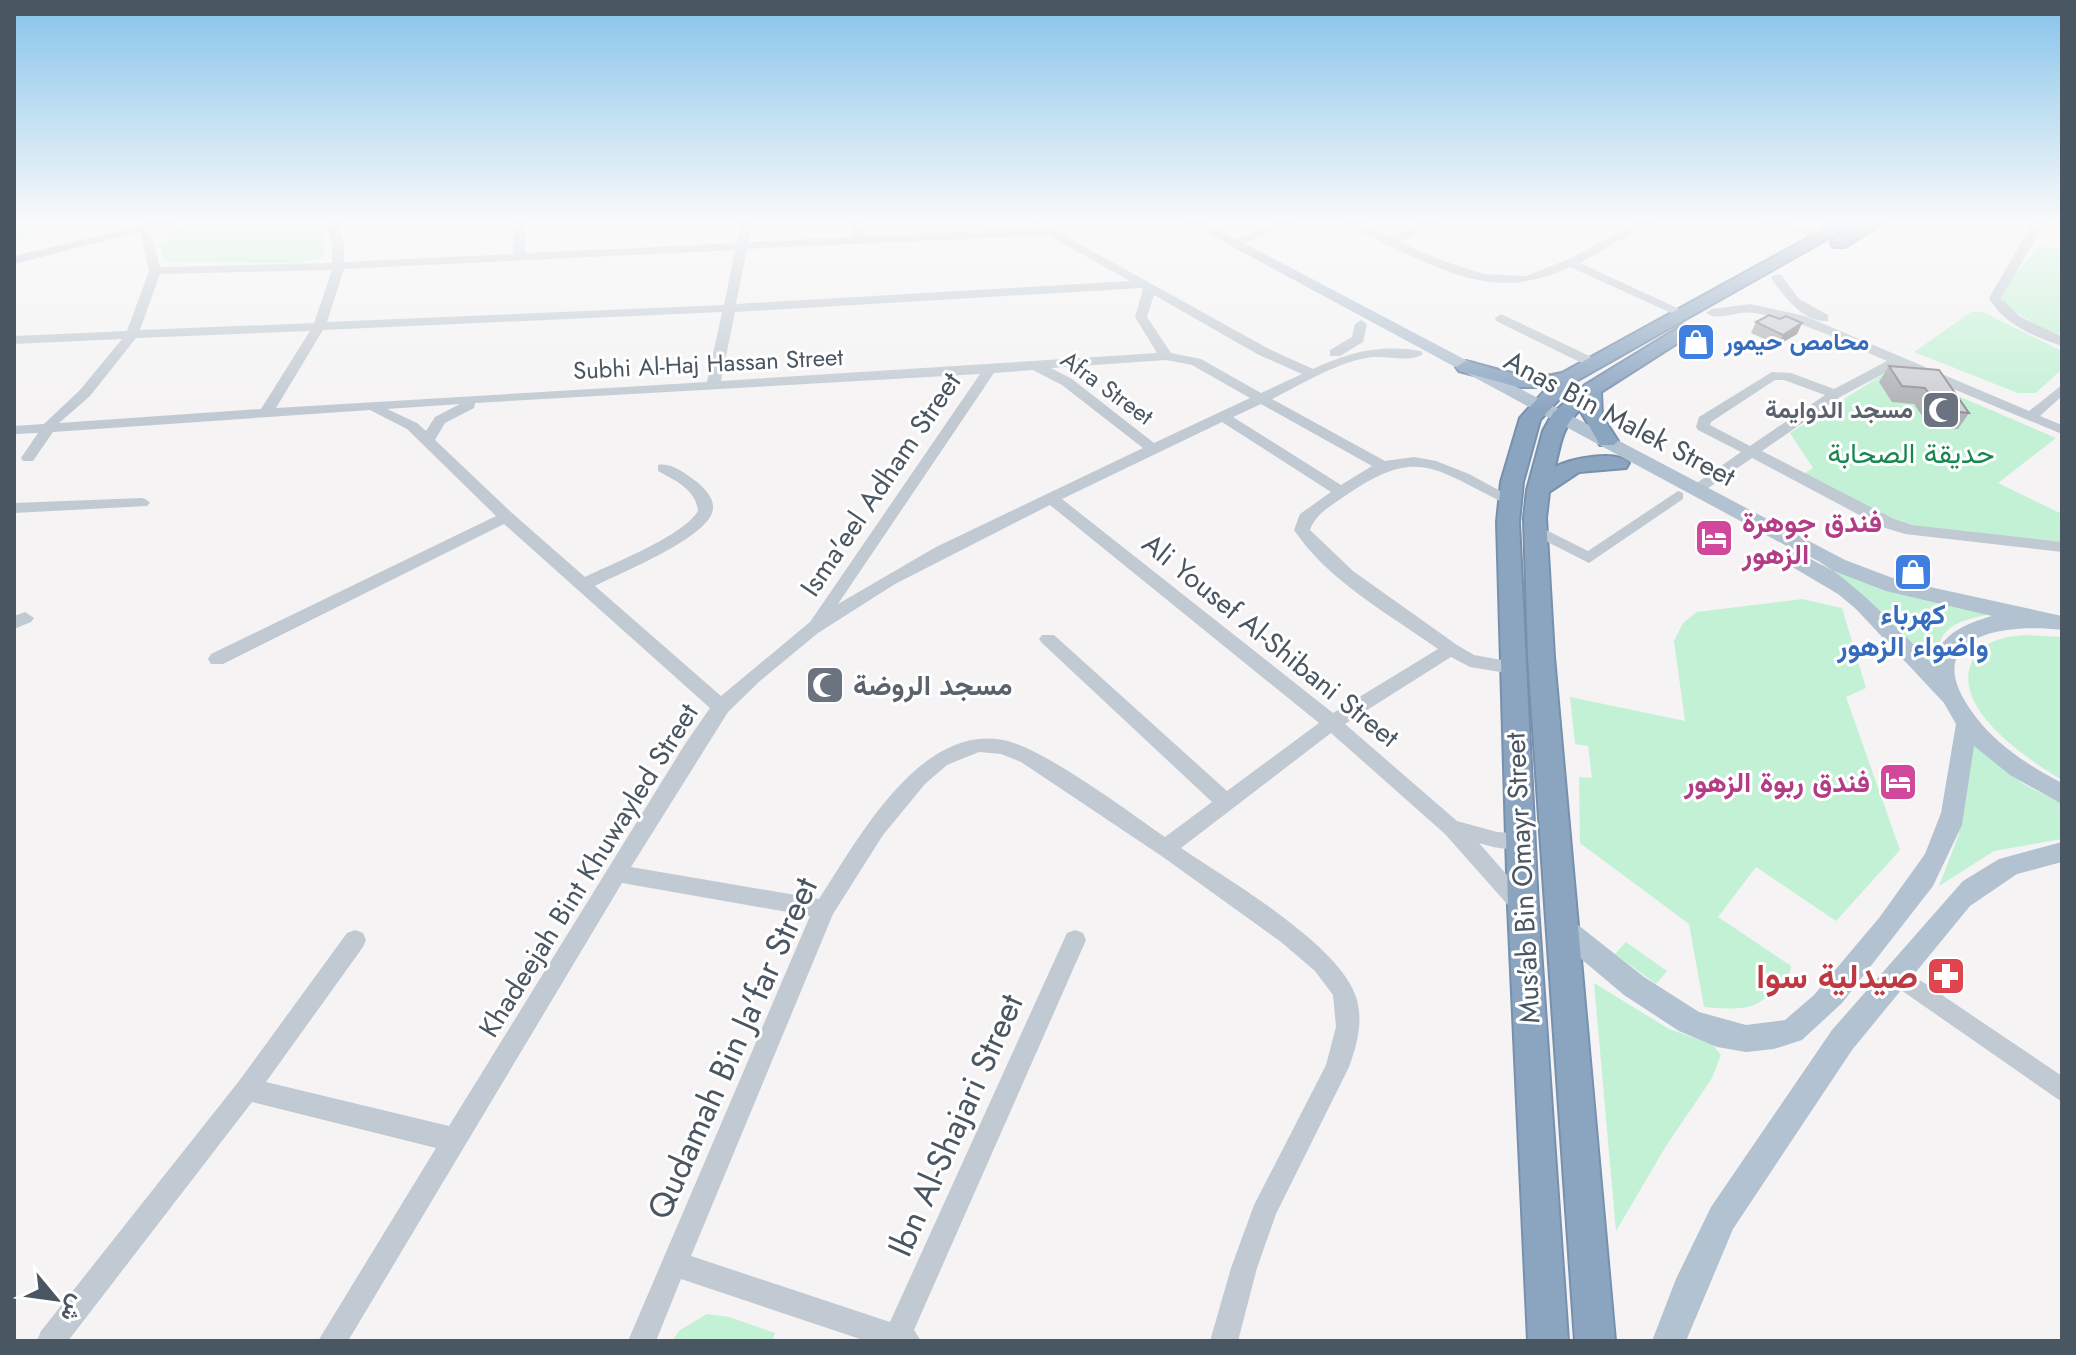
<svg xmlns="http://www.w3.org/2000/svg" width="2076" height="1355" font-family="Jost,Vazirmatn,sans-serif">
	<rect width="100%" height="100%" fill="#f5f3f3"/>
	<g fill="#c3f1d5">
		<path d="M14,221H103L14,241Z"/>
		<path d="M208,221H318L324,233L325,257L300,263L166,262L159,246L171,230Z"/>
		<path d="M2041,245L2062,249V338L2005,307L2002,297L2012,277Z"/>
		<path d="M1971,312H1983L2062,351V369L2036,393H2018L1914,352Z"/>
		<path d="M1893,368L2056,438L1998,483L2062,514V545L2050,550L1890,521L1800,476L1813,468L1790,433Z"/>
		<path d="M1810,561L1990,614C1949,623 1938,628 1934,671Z"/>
		<path d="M1802,599L1842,608L1866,688L1846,697L1900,850L1836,921L1756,867L1718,917L1791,966L1789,979C1754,1009 1751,1011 1704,1007L1689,924L1580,843L1579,777L1592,778L1588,746L1575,744L1570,697L1685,721L1674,641L1683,623L1697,612Z"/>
		<path d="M2025,635L2062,637V780C2030,761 1956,712 1970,667C1977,642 2002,637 2025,635Z"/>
		<path d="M1970,742L2025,785L2062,803V839L1994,851L1939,886L1959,834Z"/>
		<path d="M1626,942L1667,971L1656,984L1615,954Z"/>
		<path d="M1594,983L1669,1029L1712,1044L1721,1055L1712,1078L1666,1146L1616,1231Z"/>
		<path d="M707,1314L729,1317L775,1333L772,1341H672L680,1330Z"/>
	</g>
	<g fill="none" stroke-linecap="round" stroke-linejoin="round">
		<defs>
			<g id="highway">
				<path d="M1839,221H1859L1576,381L1540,420L1523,482L1519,522L1538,906L1568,1341H1528L1508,906L1497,522L1501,482L1520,418L1548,387H1518L1459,371L1456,367L1466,361C1498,369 1528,382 1562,373Z"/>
				<path d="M1865,221H1885L1845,247H1833L1831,243L1833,239Z"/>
				<path d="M1683,325L1692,331L1690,335L1601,392L1602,416L1618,441L1614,445H1600L1580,410C1562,426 1560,445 1555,467C1570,459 1617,449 1629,463L1626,468L1579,472L1549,492L1546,518L1554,657L1615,1341H1575L1528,657L1524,518L1527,490L1543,431L1553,413L1585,385Z"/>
			</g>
		</defs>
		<use href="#highway" stroke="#7690ad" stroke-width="4"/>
		<g fill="#c1cad2" fill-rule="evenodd">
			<path d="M325,221H337L344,245V262L513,254L514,221H526L525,253L737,243L741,221H753L748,242L853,237L851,221H863L864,237L1037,228L1034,225L1040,222L1269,349L1313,369C1348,352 1381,344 1421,351L1423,354C1409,364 1383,354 1366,358C1334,364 1302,384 1272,399L1385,461L1414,457L1436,461L1469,474L1517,500L1514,503H1504C1433,468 1417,446 1345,496C1331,506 1316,513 1310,530L1353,571L1457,645L1474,655L1518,663L1521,668L1512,674L1470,667L1451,657L1345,724L1457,821L1497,832L1528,834L1531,840L1528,846C1512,852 1495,848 1479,843L1534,906L1531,913L1523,915L1515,913L1445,834L1331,733L1181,848C1228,880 1343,946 1357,1000C1363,1023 1357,1045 1349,1067L1276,1214L1257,1268L1238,1341H1210L1231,1268L1254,1205L1326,1065L1336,1027L1333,995L1315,971L1281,942L1163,857L1021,762L1001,754L979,752L947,765L925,784L883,835L833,914L691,1256L890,1322L1067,933L1075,930L1083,933L1086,940L914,1330L921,1341H866L681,1279L656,1341H628L810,916L622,883L348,1341H318L436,1148L252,1102L68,1341H37L41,1331L239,1081L347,933L355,930L363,933L366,940L363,947L266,1082L449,1126L685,744L710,708L504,524L223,664H211L208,659L211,654L496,516L407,429L370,410L53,432L33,461H23L21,458L38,433L14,434V426L44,424L80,390L122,339L14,344V336L127,331L149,271L139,227L149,229L160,267L332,263V245ZM1048,235L1130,281L736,304L747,249ZM735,250L724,305L327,322L344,269ZM332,270L314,323L140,330L160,274ZM1141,288L1143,289L1135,317L1157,353L721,381L735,312ZM1154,295L1259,355L1302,374L1261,393L1201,359L1171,353L1147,317ZM722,312L707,382L276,408L323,330ZM310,331L261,409L59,423L90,396L136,338ZM1166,360L1192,365L1250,398L1154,443L1072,379L1051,368ZM1033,370L1062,385L1143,448L936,547L838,604L994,373ZM980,374L810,622L721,696L595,586C618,574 713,536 713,508C714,498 704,488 697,482C686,474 671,462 658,465V471C675,480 696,490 698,511C682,537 613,563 585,577L512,513L435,440L445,423L474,408L475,403ZM460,404L435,417L426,431L417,423L387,409ZM1261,404L1372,466L1341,485L1233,417ZM1222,422L1331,492L1300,514L1294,530C1328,581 1389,614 1438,649L1333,713L1062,499ZM1050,505L1319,723L1227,791L1054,635H1042L1039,639L1042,643L1212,802L1165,837C1127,811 1044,748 1003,740C919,724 857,841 819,899L631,867L728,712L760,681L818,633L895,584Z"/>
			<path d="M1278,221H1293L1238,246L1228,244Z"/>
			<path d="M1342,221H1357L1391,237L1426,221H1441L1400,242L1440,260L1484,274L1526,276L1569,259L1640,221H1654L1580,263L1688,313L1678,316L1570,267C1503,299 1455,277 1392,247C1376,239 1356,232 1342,221Z"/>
			<path d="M1760,221H1779L1833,232C1819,240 1774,229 1760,221Z"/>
			<path d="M2034,221H2046L2001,298L2019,316L2062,337V346C2035,337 2003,324 1989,298Z"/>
			<path d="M1773,275H1781L1799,299L1828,315V321C1803,323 1784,296 1771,278Z"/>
			<path d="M1750,304L1805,316L2029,411L2062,385V396L2040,416L2062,425V434L1898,366L1840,397L1762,451L1894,519L1912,525L2062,542V552L1905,534L1882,527L1752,458L1701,493H1691V487L1741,452L1698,430L1696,427L1699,417L1772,372L1791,373L1834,389L1887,361C1844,342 1801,319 1753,313C1738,310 1718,322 1706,313L1712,309ZM1775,380H1784L1825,395L1750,446L1710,425L1711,422Z"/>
			<path d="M1501,314L1598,360L1600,363L1598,366H1588L1496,321L1495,318Z"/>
			<path d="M1361,320L1367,324L1363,342L1340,356H1330V350L1352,337L1355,324Z"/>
			<path d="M1678,491L1683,493V499L1589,563L1526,531L1534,526L1540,527L1588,551Z"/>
			<path d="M142,498L147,500L150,503L147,506L14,513V503Z"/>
			<path d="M25,612L34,618L31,622L14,629V616Z"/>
			<path d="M1896,964L2062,1076V1102L1888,981L1885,974L1888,967Z"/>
		</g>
		<g fill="#b3c2d1" fill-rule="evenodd">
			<path d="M159,221H183L14,264V256Z"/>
			<path d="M1185,221H1202L1845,560L1898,580L2062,616V630C2002,623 1914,636 1975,716C1997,745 2029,766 2062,783V804L2010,775L1974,746L1962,825L1933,886L1842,1003L1802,1040L1774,1049L1746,1052L1717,1047L1679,1031L1624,995L1555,937L1551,929L1555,921L1564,917L1573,921L1644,977L1699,1012L1746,1025L1785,1020L1814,995L1879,918L1925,854L1941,813L1956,724L1944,703L1856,609L1838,594L1784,562L1781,557L1784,552C1821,542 1909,640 1934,666C1936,635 1967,623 1992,616L1886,591L1831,570Z"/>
			<path d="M2062,842V862L2017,874L1970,906L1852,1050L1733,1229L1686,1341H1652L1676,1279L1711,1207L1832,1030L1963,881L1999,859Z"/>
		</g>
		<use href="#highway" fill="#8ba5c1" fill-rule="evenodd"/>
	</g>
	<g fill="#b0b2b7">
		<path d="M1780,319L1802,323L1797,334L1778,345L1751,333L1756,322Z"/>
		<path d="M1889,366L1969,413L1958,429L1929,426L1914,404L1892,402L1879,382Z"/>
	</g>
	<path fill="#909195" d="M1802,323L1797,334L1778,345L1783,335Z"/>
	<g fill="#cdcfd5" stroke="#909195" stroke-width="2">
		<path d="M1769,315L1780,319L1786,316L1802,323L1783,335L1756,322Z"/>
		<path d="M1889,366L1939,370L1969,413L1940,410L1925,388L1902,386Z"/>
	</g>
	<linearGradient id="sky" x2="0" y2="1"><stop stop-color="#85c3ea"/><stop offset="0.54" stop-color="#fafafa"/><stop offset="1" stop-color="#fafafa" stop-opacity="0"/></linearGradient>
	<rect width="2076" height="411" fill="url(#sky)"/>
	<defs>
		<symbol id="shop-square" viewBox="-11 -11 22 22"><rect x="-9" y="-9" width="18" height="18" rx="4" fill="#3f7fe0" stroke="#fff"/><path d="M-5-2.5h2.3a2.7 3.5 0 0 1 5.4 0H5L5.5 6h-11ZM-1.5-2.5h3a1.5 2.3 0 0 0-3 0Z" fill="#fff"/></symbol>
		<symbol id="mosque-square" viewBox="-11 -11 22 22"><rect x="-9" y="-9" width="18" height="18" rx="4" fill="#6b7280" stroke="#fff"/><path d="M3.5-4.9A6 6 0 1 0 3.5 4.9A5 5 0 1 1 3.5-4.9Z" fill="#fff"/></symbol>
		<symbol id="hotel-square" viewBox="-11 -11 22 22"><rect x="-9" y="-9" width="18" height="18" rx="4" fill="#d1479c" stroke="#fff"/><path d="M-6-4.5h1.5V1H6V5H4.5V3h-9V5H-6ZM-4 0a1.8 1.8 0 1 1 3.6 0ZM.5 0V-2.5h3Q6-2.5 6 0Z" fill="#fff"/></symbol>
		<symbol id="pharmacy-square" viewBox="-11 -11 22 22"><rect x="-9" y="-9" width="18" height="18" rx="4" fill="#e0444e" stroke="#fff"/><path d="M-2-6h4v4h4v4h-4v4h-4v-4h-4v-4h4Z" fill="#fff"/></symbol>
	</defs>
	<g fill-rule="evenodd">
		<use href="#shop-square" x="1674" y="320" width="44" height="44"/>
		<use href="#mosque-square" x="1919" y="388" width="44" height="44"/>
		<use href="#hotel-square" x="1692" y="516" width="44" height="44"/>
		<use href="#shop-square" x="1891" y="550" width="44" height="44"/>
		<use href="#mosque-square" x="803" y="663" width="44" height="44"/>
		<use href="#hotel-square" x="1876" y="760" width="44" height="44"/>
		<use href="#pharmacy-square" x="1924" y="954" width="44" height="44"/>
	</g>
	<g text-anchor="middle" stroke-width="6" stroke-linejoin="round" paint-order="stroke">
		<g font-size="24" font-weight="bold" fill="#366cbe" stroke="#fff" text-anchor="start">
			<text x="1724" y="350">محامص حيمور</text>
		</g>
		<g font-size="24" fill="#4a5661" stroke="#fff">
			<text transform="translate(708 364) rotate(-3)" y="8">Subhi Al-Haj Hassan Street</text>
			<text transform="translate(1107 388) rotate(36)" y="8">Afra Street</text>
		</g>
		<g font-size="24" font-weight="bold" fill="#5b616d" stroke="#fff" text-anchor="end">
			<text x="1913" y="418">مسجد الدوايمة</text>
		</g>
		<g font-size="28" fill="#4a5661" stroke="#fff">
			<text transform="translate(1620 418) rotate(28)" y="10">Anas Bin Malek Street</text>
			<text transform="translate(880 484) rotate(-56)" y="10">Isma'eel Adham Street</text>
			<text transform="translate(1271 640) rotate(39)" y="10">Ali Yousef Al-Shibani Street</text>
			<text transform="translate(588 870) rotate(-58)" y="10">Khadeejah Bint Khuwayled Street</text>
			<text transform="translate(1522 878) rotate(-93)" y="10">Mus'ab Bin Omayr Street</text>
		</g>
		<g font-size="28" fill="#17864f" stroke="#fff">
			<text x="1911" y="463">حديقة الصحابة</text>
		</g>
		<g font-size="28" font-weight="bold" fill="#b23c85" stroke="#fff" text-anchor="start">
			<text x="1742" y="532">فندق جوهرة<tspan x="1742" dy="32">الزهور</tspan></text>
			<text x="1870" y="792" text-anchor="end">فندق ربوة الزهور</text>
		</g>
		<g font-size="28" font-weight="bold" fill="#366cbe" stroke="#fff">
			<text x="1913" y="624">كهرباء<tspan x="1913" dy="32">واضواء الزهور</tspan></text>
		</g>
		<g font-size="28" font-weight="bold" fill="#5b616d" stroke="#fff" text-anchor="start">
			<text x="853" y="695">مسجد الروضة</text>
		</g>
		<g font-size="34" font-weight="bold" fill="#be3a42" stroke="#fff" text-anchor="end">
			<text x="1918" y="988">صيدلية سوا</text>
		</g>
		<g font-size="34" fill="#4a5661" stroke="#fff">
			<text transform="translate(732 1048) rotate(-66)" y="12">Qudamah Bin Ja'far Street</text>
			<text transform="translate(955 1125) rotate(-66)" y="12">Ibn Al-Shajari Street</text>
		</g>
	</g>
	<rect width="2076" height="1355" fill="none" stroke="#4a5661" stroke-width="32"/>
	<g transform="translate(56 1299) rotate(119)" stroke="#ffffff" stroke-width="6" paint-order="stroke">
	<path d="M0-6L14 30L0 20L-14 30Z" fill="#4a5661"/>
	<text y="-12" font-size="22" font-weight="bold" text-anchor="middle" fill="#4a5661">ش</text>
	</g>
</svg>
